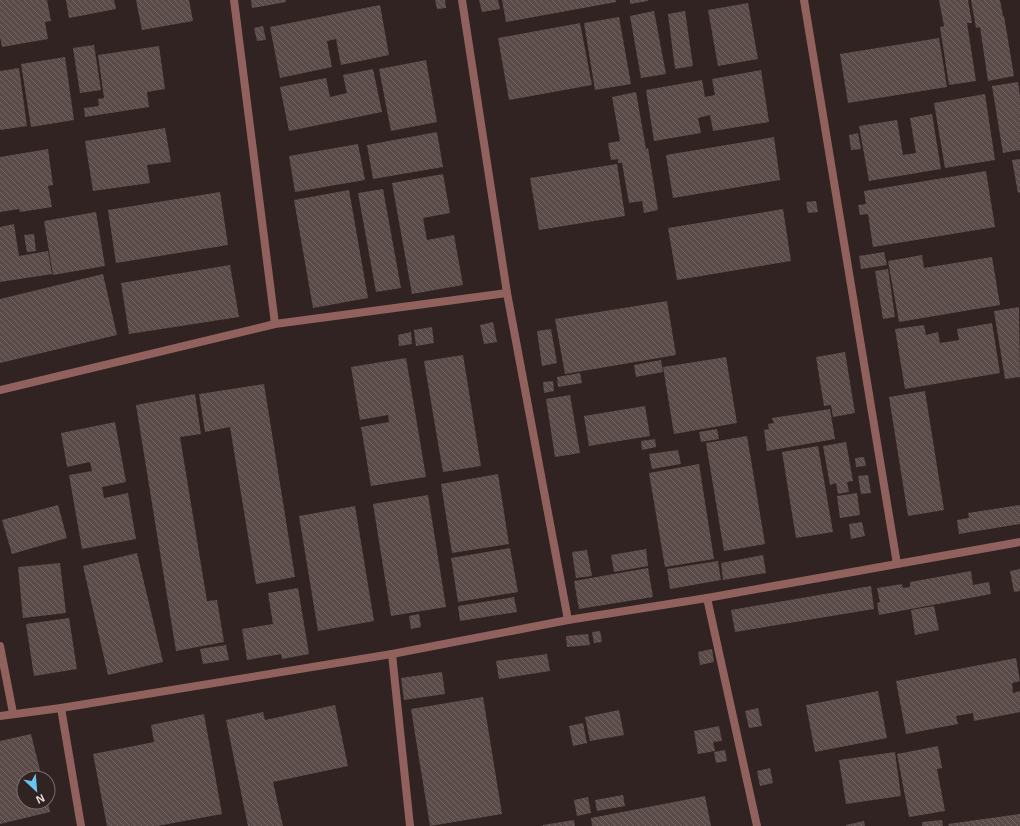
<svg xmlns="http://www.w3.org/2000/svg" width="1020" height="826" font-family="Arial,sans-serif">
	<defs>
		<pattern id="building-back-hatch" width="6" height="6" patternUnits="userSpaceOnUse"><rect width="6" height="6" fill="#5a4b49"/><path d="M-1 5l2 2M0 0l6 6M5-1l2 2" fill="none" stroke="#726463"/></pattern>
	</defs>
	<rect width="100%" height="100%" fill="#302322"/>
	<g fill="url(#building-back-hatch)">
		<path d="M0,0H47L51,21L45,22L48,39L2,47L0,37Z"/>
		<path d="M66,0H114L116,9L69,18Z"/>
		<path d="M136,0H189L193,21L142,30Z"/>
		<path d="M251,0H286V2L252,8Z"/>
		<path d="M435,0H445L446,8L437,9Z"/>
		<path d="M479,0H498L500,9L482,12Z"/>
		<path d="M502,0H616V2L506,22Z"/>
		<path d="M630,0H648V1L630,4Z"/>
		<path d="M939,0H968L972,23H967L976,81L949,85L940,27L944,26Z"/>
		<path d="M971,0H1000L1003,16H1004L1014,76L988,81L980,27L976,28Z"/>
		<path d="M748,3L758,59L718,66L708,10Z"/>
		<path d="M380,5L389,55L341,65L336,39L327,41L332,67L280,78L270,27Z"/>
		<path d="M654,11L666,74L641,78L630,16Z"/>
		<path d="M685,11L693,66L675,69L668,14Z"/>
		<path d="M619,17L631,84L595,90L584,23Z"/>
		<path d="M580,23L592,85L509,100L498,38Z"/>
		<path d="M263,26L266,40L257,41L254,28Z"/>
		<path d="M939,38L947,87L848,103L840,54Z"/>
		<path d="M94,45L101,90L80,93L73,48Z"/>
		<path d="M159,46L165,89L147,92L149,107L85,117L84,108L99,106L98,99L104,98L98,55Z"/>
		<path d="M65,57L74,120L31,127L21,64Z"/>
		<path d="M426,60L437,122L391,131L379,69Z"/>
		<path d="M19,68L27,126L0,130V71Z"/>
		<path d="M373,69L382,112L289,131L280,87L326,78L330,97L347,93L343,75Z"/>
		<path d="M761,70L769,122L713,131L710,115L698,118L701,133L654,141L646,90L702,80L705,97L715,95L712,79Z"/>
		<path d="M1018,82L1020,96V150L1003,153L992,86Z"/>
		<path d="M636,92L646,149L648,148L658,210L644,213L642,201L629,203L622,163H618V159L611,160L608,143L620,141L612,97Z"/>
		<path d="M985,94L995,160L945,168L934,103Z"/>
		<path d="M932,114L941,169L869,181L859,126L897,120L903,155L916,153L910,118Z"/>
		<path d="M165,128L171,162L147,165L150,183L93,191L85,141Z"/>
		<path d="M437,132L443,167L373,179L367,145Z"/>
		<path d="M858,133L861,149L851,150L849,135Z"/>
		<path d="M774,137L780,180L673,198L666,155Z"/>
		<path d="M358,144L365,180L295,192L289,156Z"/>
		<path d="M48,149L53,185L48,186L52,207L20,212L19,209L0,212V157Z"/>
		<path d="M1020,159V192L1018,193L1012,160Z"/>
		<path d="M617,164L625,216L539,230L530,178Z"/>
		<path d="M986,171L995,227L873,247L868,214L860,215L858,205L866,204L864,191Z"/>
		<path d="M443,174L450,213L423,218L427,240L454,235L463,285L412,294L392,183Z"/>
		<path d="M383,189L401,288L376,292L358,193Z"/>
		<path d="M349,190L368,298L313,308L294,200Z"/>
		<path d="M220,192L228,245L116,263L108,210Z"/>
		<path d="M816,201L818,212L808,213L806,202Z"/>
		<path d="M783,209L791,261L677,280L668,228Z"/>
		<path d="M96,212L105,266L53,275L44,221Z"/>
		<path d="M14,224L19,256L48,251L52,274L0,282V227Z"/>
		<path d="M34,234L36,251L27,252L24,235Z"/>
		<path d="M884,252L887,265L861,269L859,256Z"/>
		<path d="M922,255L924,268L992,257L1000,305L899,322L888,261Z"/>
		<path d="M230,265L239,317L129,334L121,283Z"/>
		<path d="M888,269L895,317L883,319L875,271Z"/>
		<path d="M103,274L117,335L0,363V299Z"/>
		<path d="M667,301L676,355L565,374L555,319Z"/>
		<path d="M1019,307L1020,377L1005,379L994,311Z"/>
		<path d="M493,322L497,342L484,344L480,325Z"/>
		<path d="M992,323L1000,373L905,389L895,329L924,325L926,335L938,332L940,343L959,340L957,329Z"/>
		<path d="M432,327L434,343L416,346L414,330Z"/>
		<path d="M551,329L557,363L542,366L537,331Z"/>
		<path d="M411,332L412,344L399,346L398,335Z"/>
		<path d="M845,352L855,413L833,417L831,405L824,406L816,357Z"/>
		<path d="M463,355L481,466L443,472L424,361Z"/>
		<path d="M726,357L737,423L674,434L663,367Z"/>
		<path d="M406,358L426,477L371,486L361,427L389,422L388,415L360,420L351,367Z"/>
		<path d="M661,360L663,372L636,377L634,365Z"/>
		<path d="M580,373L582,383L558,387L557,377Z"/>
		<path d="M553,381L554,391L544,393L543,382Z"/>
		<path d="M264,384L295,577L256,584L230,427L205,432L199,394Z"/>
		<path d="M925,391L944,510L908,516L889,397Z"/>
		<path d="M195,394L201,434L180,437L207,601L217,600L224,642L176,651L136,405Z"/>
		<path d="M570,395L580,453L555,457L546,399Z"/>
		<path d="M645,406L650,436L589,446L584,416Z"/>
		<path d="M830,409L835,439L767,451L764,430L769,429L768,424L774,423L772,418Z"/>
		<path d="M115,422L126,482L102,487L104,498L128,493L136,539L82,549L69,475L92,471L90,462L67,467L61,433Z"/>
		<path d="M717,429L719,439L701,442L699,432Z"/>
		<path d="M747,436L765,544L724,551L706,443Z"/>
		<path d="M655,439L656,447L642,450L641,441Z"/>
		<path d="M846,442L853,481L847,482L849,492L838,494L836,483L830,485L823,446Z"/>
		<path d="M818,446L833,532L796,538L782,452Z"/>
		<path d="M678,450L681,464L652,469L649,454Z"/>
		<path d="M864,457L866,466L856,467L855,458Z"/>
		<path d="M699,464L714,559L665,567L649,473Z"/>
		<path d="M498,474L509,544L452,553L441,484Z"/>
		<path d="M868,475L871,493L861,494L858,476Z"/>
		<path d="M857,493L860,515L840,518L837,496Z"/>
		<path d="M428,495L446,607L391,616L373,504Z"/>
		<path d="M58,505L67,538L12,554L2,520Z"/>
		<path d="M1020,505V524L959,534L957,520L969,518L968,513Z"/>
		<path d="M355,506L374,621L318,631L299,516Z"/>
		<path d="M862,522L865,536L851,539L849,524Z"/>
		<path d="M510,548L518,592L458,602L451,558Z"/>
		<path d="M646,549L648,566L614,572L611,555Z"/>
		<path d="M587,550L592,576L576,578L572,552Z"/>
		<path d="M137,553L163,662L108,675L83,566Z"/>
		<path d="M763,555L766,573L723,580L721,563Z"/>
		<path d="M718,561L721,580L670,589L667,569Z"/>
		<path d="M60,563L66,613L23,618L18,567Z"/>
		<path d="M648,568L653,597L579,609L574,581Z"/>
		<path d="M1020,569V591L1014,592L1010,571Z"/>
		<path d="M971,571L973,585L989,582L991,594L879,615L877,603L880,602L877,588L902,584L903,588L910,587V582Z"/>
		<path d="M871,586L874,609L735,632L731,610Z"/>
		<path d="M298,588L309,654L282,659L281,654L247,660L242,629L273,624L268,593Z"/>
		<path d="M514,597L517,612L460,621L458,606Z"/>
		<path d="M934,606L939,630L915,635L911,610Z"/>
		<path d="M419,614L421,627L411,629L409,616Z"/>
		<path d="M69,618L77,669L34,676L26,624Z"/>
		<path d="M600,631L602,642L594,643L592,632Z"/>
		<path d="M588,634L590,645L567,647L566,636Z"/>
		<path d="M226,645L229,660L203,664L200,649Z"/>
		<path d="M712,649L714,662L700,665L698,652Z"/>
		<path d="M547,654L550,671L499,679L496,661Z"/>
		<path d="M1016,658L1020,681L1012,683L1013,693L1020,691V712L974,721L973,713L956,716L958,724L906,734L896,681Z"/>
		<path d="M442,672L445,694L404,700L401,678Z"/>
		<path d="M878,691L887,738L815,752L806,705Z"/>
		<path d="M483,697L502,814L430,826L411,709Z"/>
		<path d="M335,705L348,766L273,782L283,826H248L226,720L263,712L265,720Z"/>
		<path d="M758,708L762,726L749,728L745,711Z"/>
		<path d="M619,710L624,735L590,741L585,717Z"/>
		<path d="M204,714L222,814L157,826H107L93,754L154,742L151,725Z"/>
		<path d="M583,723L587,743L573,746L569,726Z"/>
		<path d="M719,726L722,741L713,742L715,751L698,754L694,731Z"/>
		<path d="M31,734L42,778H24V802H48L50,812L0,824V741Z"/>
		<path d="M938,746L942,768L937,769L945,811L909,817L897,754Z"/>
		<path d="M725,750L727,761L716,763L714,752Z"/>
		<path d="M895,752L901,796L846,804L839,760Z"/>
		<path d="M770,768L773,783L760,786L757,771Z"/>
		<path d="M623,795L625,806L597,811L595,800Z"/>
		<path d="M705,796L711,826H592L591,818Z"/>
		<path d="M588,797L591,813L577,816L574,800Z"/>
		<path d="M1020,814V826H949L948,824Z"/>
		<path d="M574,820L575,826H543V825Z"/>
		<path d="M942,820L943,826H922V822Z"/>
		<path d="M864,821L865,826H846V825Z"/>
	</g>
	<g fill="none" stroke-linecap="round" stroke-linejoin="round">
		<g stroke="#91615e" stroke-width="8">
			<path d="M234,0L275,324"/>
			<path d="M462,0L507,293L568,620"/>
			<path d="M804,0L897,564"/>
			<path d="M0,390L275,324L507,293"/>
			<path d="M707,598L757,826"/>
			<path d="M0,646L13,713"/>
			<path d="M392,654L410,826"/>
			<path d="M61,708L81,826"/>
			<path d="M0,716L61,708L392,654L568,620L707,598L1020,542"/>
		</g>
	</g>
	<g transform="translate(36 790) rotate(154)"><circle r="19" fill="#302322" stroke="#786c6b"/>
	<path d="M0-3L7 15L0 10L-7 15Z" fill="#6bc3f2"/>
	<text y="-6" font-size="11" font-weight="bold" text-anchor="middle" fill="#e4dad9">N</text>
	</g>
</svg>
